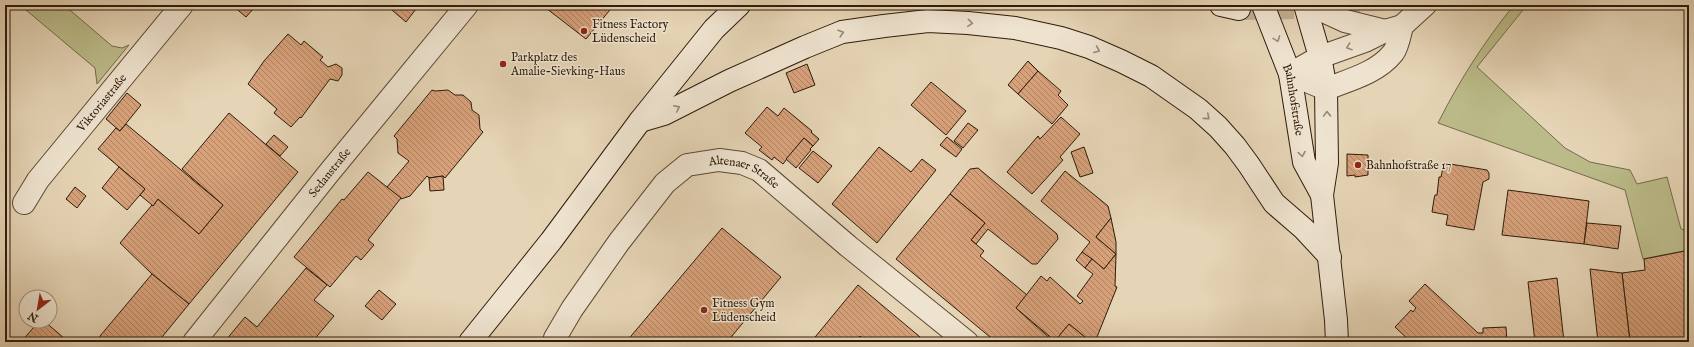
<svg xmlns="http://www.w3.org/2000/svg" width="1694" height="347" font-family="'IM FELL English',serif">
	<defs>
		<pattern id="building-back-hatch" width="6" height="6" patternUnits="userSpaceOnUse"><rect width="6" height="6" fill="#d7a17a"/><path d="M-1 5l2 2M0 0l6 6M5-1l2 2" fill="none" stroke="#af8262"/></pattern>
	</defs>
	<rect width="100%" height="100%" fill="#e5d4b5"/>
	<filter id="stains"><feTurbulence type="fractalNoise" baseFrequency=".005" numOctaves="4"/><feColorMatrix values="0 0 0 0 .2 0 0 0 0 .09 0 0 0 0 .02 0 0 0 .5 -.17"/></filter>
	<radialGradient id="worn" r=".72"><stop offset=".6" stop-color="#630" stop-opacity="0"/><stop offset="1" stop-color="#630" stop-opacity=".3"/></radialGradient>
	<g fill="#bbbb89" stroke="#746b4a">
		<path d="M20,5H64L112,46L122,48L129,45L97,84L95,68Z"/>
		<path d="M1514,5H1527L1477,67L1565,148L1590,162L1630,170L1637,184L1667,177L1681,229L1689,231V250L1643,259L1625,190L1438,123C1459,81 1484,42 1514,5Z"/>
	</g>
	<g fill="url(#building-back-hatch)" stroke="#2e1b0b">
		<path d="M232,5H261L256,10L254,8L246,17Z"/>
		<path d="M386,5H419L406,22Z"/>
		<path d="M542,5H614L586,39Z"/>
		<path d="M288,34L301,45L304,41L323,57L320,60L328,67L336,64L342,68V75L338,81L330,79L301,118L300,117L291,127L274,113L277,109L248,84L264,61Z"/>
		<path d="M1028,61L1038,71L1018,94L1008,85Z"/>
		<path d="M807,64L815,85L794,93L786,73Z"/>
		<path d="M1038,71L1061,91L1058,95L1068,105L1052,124L1018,94Z"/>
		<path d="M931,82L966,111L946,135L911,105Z"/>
		<path d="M432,90L435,91L448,90L455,95H463L471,102L472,110L479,115L480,129L483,132L445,178L443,176L429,178L427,176L410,196L401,199L387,187L409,161L398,153L397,139L394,136Z"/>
		<path d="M127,93L141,105L120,131L106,119Z"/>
		<path d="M767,107L778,116L784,108L812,131L811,132L819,139L813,146L804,138L783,164L774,157L772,160L759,150L762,147L745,133Z"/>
		<path d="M229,113L298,172L189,304L152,274L120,243L152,205L153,206L158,199L199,234L223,205L182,169Z"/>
		<path d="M1061,117L1080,134L1060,157L1063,160L1032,194L1007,172L1038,136L1040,139Z"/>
		<path d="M968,123L978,130L963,148L954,141Z"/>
		<path d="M126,124L223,205L199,234L158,199L153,206L152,205L140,195L145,189L98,149L116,128L120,131Z"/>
		<path d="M274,135L288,147L280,156L266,144Z"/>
		<path d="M947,137L962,149L956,157L940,145Z"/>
		<path d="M804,138L813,146L810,149L811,150L796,168L786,159Z"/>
		<path d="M879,147L911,172L922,159L936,170L877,243L832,204Z"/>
		<path d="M1084,147L1093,173L1080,177L1071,152Z"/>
		<path d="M813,151L832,166L818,183L799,168Z"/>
		<path d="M1347,154L1368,155V175L1355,177V175L1347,176Z"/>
		<path d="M1444,163L1487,170L1489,173V179L1483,182L1474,230L1446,225L1448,215L1432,212L1434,199L1435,195H1437L1439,177H1441Z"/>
		<path d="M119,167L145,189L127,210L102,188Z"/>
		<path d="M978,168L1057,234L1058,239L1037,264H1032L988,229L976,244L971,240L985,223L950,194L970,169Z"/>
		<path d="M1065,171L1108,206L1111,218L1096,237L1116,254L1104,269L1082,252L1090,242L1041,201Z"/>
		<path d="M368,172L401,198L368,240L374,245L361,260L356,256L330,287L294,257L342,199L344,200Z"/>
		<path d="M443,176L444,190L430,191L429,178Z"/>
		<path d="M75,187L86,196L77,208L66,199Z"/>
		<path d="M1508,190L1589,201L1584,244L1502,235Z"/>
		<path d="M950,194L985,223L971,240L984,251L980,256L1027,295L1016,308L1054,342H996L896,259Z"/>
		<path d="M1111,218L1116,242V254L1096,237Z"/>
		<path d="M1587,223L1621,226L1618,249L1584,244Z"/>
		<path d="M722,228L781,277L727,342H626Z"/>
		<path d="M1685,251L1689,282V342H1630L1622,273L1645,270L1644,259Z"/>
		<path d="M1082,252L1092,259L1085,268L1076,260Z"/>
		<path d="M1116,254L1115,286L1117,287L1095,342H1091L1069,324L1055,341L1016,308L1041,276L1047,281L1050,277L1080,304L1083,301L1077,296L1093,274L1085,268L1092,259L1104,269Z"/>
		<path d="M306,268L327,285L314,300L334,316L312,342H228L226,340L245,317L257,327Z"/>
		<path d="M1590,269L1622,273L1630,342H1598Z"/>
		<path d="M152,274L189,304L158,342H95Z"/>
		<path d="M1557,278L1564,342H1535L1528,282Z"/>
		<path d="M1425,284L1478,333H1483V328L1506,327L1507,342H1411L1395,327L1411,310L1413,312L1416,308L1409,301Z"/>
		<path d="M858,285L926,342H867L860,336L856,342H811Z"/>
		<path d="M379,290L396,304L382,320L365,306Z"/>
		<path d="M39,321H44L64,338L60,342H21Z"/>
		<path d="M1069,324L1091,342H1054Z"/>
	</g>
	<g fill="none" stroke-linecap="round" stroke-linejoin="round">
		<path stroke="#c0af93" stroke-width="22" stroke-dasharray="22 11" stroke-linecap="butt" d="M1239,9L1361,7L1369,5"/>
		<defs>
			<g id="minor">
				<path d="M1310,5L1345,21L1385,31"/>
				<path d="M1290,74L1320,57L1365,41L1385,31L1402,26L1425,5"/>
				<path d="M1290,74L1326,89C1349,80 1377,73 1393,53C1398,47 1400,34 1402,26"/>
				<path id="s1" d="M24,203L38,180L182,5"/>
				<path id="s2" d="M194,342L328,174L467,5"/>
				<path id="s3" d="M554,342L555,338L572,309L619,242L665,183L687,165L719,160L742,163L759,170L848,246L967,342"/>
			</g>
			<g id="secondary">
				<path d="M1221,5L1239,9"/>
				<path id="s4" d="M1263,5L1290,74L1304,162L1322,195"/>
				<path d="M1305,5L1320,57L1326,89L1327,163L1322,195L1336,320L1337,342"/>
				<path d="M640,121L664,114L729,81L805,47L842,32L884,26L928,21L968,23L1015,28L1061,38L1089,47L1121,61L1151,76L1198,109L1218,127L1235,146L1249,165L1274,203L1304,229L1330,257"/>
				<path d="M470,342L551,241L640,121L714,29L739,5"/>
			</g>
		</defs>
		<use href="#minor" stroke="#5c4936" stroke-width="24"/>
		<use href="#secondary" stroke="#2e1b0b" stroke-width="24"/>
		<use href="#minor" stroke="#eee3cf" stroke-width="22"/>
		<use href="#secondary" stroke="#eee3cf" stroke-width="22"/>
	</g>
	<defs><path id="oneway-chevron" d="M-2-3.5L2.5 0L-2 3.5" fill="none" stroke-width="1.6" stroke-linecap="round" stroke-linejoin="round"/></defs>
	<g stroke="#988977">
		<use href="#oneway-chevron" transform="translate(970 23) rotate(5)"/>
		<use href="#oneway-chevron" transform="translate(841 33) rotate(-16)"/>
		<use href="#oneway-chevron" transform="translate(1277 39) rotate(70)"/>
		<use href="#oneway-chevron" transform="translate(1349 47) rotate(161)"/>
		<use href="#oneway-chevron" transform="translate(1097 50) rotate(23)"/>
		<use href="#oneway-chevron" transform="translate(677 108) rotate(-26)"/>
		<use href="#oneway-chevron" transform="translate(1327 114) rotate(-92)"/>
		<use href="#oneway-chevron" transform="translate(1207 117) rotate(41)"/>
		<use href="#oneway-chevron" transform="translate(1302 154) rotate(81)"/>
	</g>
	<g fill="#8f2418" stroke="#eee3cf" stroke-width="1.5">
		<circle cx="584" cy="31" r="4"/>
		<circle cx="503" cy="64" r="4"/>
		<circle cx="1358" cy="165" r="4"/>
		<circle cx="704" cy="310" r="4"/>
	</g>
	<g text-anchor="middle" stroke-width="3" stroke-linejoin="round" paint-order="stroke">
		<g font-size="12" fill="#2e1b0b" stroke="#eee3cf" text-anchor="start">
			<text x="592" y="28">Fitness Factory<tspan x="592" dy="14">Lüdenscheid</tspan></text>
			<text x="511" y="61">Parkplatz des<tspan x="511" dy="14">Amalie-Sievking-Haus</tspan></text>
			<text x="1366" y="169">Bahnhofstraße 17</text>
			<text x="712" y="307">Fitness Gym<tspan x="712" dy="14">Lüdenscheid</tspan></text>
		</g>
		<g font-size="12" fill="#2e1b0b" stroke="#eee3cf">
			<text dy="4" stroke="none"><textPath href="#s4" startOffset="100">Bahnhofstraße</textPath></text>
			<text dy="4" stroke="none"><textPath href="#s1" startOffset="127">Viktoriastraße</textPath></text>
			<text dy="4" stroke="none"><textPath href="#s2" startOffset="217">Sedanstraße</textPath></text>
			<text dy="4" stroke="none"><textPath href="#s3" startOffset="283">Altenaer Straße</textPath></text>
		</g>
	</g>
	<rect width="1694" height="347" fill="none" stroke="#e5d4b5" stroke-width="20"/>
	<rect x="6" y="6" width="1682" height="335" fill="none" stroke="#2e1b0b" stroke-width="2"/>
	<rect x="10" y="10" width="1674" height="327" fill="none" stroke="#2e1b0b"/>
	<g transform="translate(38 309) rotate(211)"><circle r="19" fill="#eee3cf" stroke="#a19381"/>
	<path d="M0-3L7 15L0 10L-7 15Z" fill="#8f2418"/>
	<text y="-6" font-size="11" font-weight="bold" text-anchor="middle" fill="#2e1b0b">N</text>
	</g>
	<rect width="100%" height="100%" filter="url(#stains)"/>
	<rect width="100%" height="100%" fill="url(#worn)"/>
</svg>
